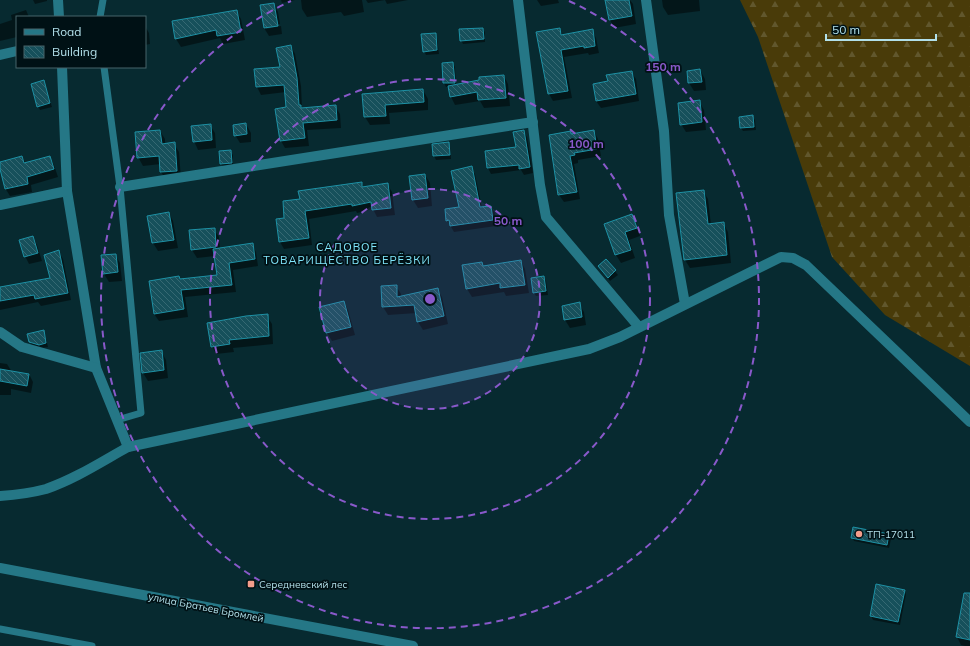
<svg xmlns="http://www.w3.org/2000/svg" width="970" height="646" font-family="Mulish,sans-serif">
	<defs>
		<pattern id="forest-firs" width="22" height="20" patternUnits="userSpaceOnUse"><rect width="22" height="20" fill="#493b09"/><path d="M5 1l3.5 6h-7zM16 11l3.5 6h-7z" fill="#61572d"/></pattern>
		<pattern id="building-back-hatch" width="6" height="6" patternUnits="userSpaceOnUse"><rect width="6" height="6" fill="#16505b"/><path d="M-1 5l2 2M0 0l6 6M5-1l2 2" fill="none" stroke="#366973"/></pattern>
	</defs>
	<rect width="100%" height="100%" fill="#072a30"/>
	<path fill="url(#forest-firs)" d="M740,0H970V366L885,315L832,257L758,37Z"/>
	<g fill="#0007">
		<path d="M33,0H47V1L35,4Z"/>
		<path d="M281,0H295L282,3Z"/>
		<path d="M301,0H362L364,12L344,16L341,12L307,17L302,9Z"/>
		<path d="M366,0H408L387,4L385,0L368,3Z"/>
		<path d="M537,0H558L559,3L541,6Z"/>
		<path d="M606,0H630L633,4L636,24L614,28L610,20Z"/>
		<path d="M662,0H699L700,11L668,15L663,7Z"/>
		<path d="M274,4L278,12L280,24L266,27V29L281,26L282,34L269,36L264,28Z"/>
		<path d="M26,10L29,17H17V37L0,41V24L12,20L11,15Z"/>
		<path d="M236,11L241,19L245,40L223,44L220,38L181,47L176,39Z"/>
		<path d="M145,26L149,33L150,44L145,45Z"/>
		<path d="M482,29L485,32V42L463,44L461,40Z"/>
		<path d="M559,29L563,35L592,30L596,38L599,53L589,55L588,53L564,57L572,98L553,101L549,94Z"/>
		<path d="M435,34L437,38L439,54L426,55L424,51Z"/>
		<path d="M291,46L295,54L301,86L302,109L335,106L340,114L341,128L307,130L309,146L285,148L281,141L287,108L286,92L261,95L257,87L255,69L281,68Z"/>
		<path d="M453,63L455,67L456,85L504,76L508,84L510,106L484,108L480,101L455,105L451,97L449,87H446L444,83L443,64Z"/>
		<path d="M700,70L705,79L706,90L694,91L689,83Z"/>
		<path d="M631,72L636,79L639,101L601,108L596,101L609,82Z"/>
		<path d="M44,81L52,107L40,110L38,106Z"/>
		<path d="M423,90L428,99V110L389,113L390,124L370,125L365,117L363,95Z"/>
		<path d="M699,101L704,110L706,130L686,132L681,124Z"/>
		<path d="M752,116L755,120L756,130L743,131L741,128Z"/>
		<path d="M246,124L251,133V142L240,143L235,135Z"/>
		<path d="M210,125L215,133L216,148L198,150L194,141Z"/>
		<path d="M160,131L165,139V144H174L179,152L181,179L166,180L161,172V164L143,166L138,157Z"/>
		<path d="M523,131L527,137L533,173L524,175L521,170L491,174L488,168L517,148Z"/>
		<path d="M594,131L598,139L601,156L578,160V163L574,164L580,199L564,202L559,195L550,136L570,133L572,135Z"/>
		<path d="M448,143L450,147L451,159L436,160L434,156L433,145Z"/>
		<path d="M230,151L233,155V166L223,167L221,163Z"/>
		<path d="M22,157L26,163L50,157L54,165L58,177L31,185L32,192L10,196L5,188L0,163Z"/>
		<path d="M471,168L475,174L482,208L491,207L495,213L496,226L454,232L447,220L460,208Z"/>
		<path d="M425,175L430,183L432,206L418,208L413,200L410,177Z"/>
		<path d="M361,183L364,188L387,184L392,192L395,215L377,217L373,209L357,213L356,211L309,219L312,245L284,249L280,242L285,219L301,200Z"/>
		<path d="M703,191L708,199L711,225L723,223L728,232L731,263L690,268L685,260Z"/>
		<path d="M169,213L173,221L178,248L158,251L153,243L149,217Z"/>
		<path d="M631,215L636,223L640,236L629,240L635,258L621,263L616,255L605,224Z"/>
		<path d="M214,229L219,237L220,249L252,244L256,252L258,266L233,270L236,292L185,297L188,317L159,321L154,314L180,280L218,276L215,256L197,258L192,250L190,231Z"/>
		<path d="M33,237L37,245L42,261L29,264L25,256Z"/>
		<path d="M59,252L63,259L71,300L41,306L38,302L0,310V288L51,279Z"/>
		<path d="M115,255L120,263L122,281L109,282L104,274L102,256Z"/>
		<path d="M606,260L618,275L610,281L599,266Z"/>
		<path d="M521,261L525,269L529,293L506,296L504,292L472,297L467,289L481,263L484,267Z"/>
		<path d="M544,277L546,281L548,295L536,296L534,293Z"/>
		<path d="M396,286L401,294V298L437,289L442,297L448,324L423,330L418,322L417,313L388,315L383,307L382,287Z"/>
		<path d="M344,302L348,310L355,335L332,341L327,333L321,308Z"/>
		<path d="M579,304L584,312L586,325L570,328L565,320L563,307Z"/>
		<path d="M267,316L272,324L273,344L233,348L234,352L216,354L212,346Z"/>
		<path d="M43,331L45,335L48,347L41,348L32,346L30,342Z"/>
		<path d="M161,351L166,360L168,378L148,381L143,373L142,354Z"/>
		<path d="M0,363L7,364L12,372L29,374L33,382L31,393L11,389V395H0Z"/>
		<path d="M889,535L891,539L889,548L854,541L852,537Z"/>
		<path d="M904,591L906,594L900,625L873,620L871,616Z"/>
		<path d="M970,595V646H965L961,645L957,637Z"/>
	</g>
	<g fill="url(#building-back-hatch)" stroke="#1d91a5">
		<path d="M605,0H629L632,16L609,20Z"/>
		<path d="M274,3L278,26L264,28L260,5Z"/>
		<path d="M237,10L241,32L217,36L216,30L175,39L172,21Z"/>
		<path d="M483,28L484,39L460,41L459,29Z"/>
		<path d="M560,28L561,35L593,29L595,46L584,48V46L561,50L568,91L548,94L536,32Z"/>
		<path d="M436,33L437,50L423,52L421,34Z"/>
		<path d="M291,45L297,78L299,105H301V108L336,105L337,120L303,123L305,138L280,141L275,109L286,107L284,85L256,87L254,69L280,67L276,48Z"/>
		<path d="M453,62L455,83H443L442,63Z"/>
		<path d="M700,69L702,82L688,83L687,71Z"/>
		<path d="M632,71L636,94L596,101L593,84L608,81L606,75Z"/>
		<path d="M504,75L506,98L478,100L477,92L450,97L448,86L479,80V77Z"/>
		<path d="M44,80L50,103L37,107L31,84Z"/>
		<path d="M423,89L424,102L385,105L386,116L364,117L362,94Z"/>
		<path d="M700,100L702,122L680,125L678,103Z"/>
		<path d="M753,115L754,127L740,128L739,117Z"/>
		<path d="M246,123L247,134L234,136L233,125Z"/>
		<path d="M211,124L212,140L193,142L191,126Z"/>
		<path d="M160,130L162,144L175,142L177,171L160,172L159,156L137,158L135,132Z"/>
		<path d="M524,130L530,167L519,169V165L487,168L485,151L516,147L513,132Z"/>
		<path d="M594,130L597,149L574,153L575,155L570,156L577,192L558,195L549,135L571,131V134Z"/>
		<path d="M449,142L450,155L433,156L432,144Z"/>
		<path d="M231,150L232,163L220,164L219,151Z"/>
		<path d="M22,156L24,163L50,156L54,169L27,177L28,184L5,189L0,169V162Z"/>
		<path d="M472,166L480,207L491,206L493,220L450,226L449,220L446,221L445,209L459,207L451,171Z"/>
		<path d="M425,174L428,198L412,200L409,176Z"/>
		<path d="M362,182V187L388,183L391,208L372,210L371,202L352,206V204L305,211L309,238L279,242L276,219L284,218L283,201L300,199L298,191Z"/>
		<path d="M704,190L708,224L724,222L727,255L684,260L676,193Z"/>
		<path d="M169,212L174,240L152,243L147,216Z"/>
		<path d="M632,214L637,228L625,232L631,250L615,255L604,224Z"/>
		<path d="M215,228L216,247L191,250L189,230Z"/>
		<path d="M33,236L38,253L24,257L19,240Z"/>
		<path d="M253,243L255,259L229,263L232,285L181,290L184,309L154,314L149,281L179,276L180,279L217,275L213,249Z"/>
		<path d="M59,250L68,293L35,299L34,295L0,301V287L50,278L44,255Z"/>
		<path d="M116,254L118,272L103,274L101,255Z"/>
		<path d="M606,259L616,270L608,278L598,266Z"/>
		<path d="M521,260L525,285L500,288V283L466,289L462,265L482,262L483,266Z"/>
		<path d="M544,276L546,291L533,293L531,278Z"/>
		<path d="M397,285V297L438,288L444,316L417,322L414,305L382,307L381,286Z"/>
		<path d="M344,301L351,327L326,333L319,307Z"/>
		<path d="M580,302L582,317L564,320L562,306Z"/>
		<path d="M268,314L269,336L229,340L230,344L211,347L207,323L246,316Z"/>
		<path d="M44,330L46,343L39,345L29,342L27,334Z"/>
		<path d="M162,350L164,370L142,373L140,353Z"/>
		<path d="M0,369L29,374L27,386L0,381Z"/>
		<path d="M853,527L889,534L887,545L851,538Z"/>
		<path d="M876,584L905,590L898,622L870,616Z"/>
		<path d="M964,593H970V640L956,637Z"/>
	</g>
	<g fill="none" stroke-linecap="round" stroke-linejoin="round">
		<g stroke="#257786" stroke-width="7">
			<path d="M100,17L103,0"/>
			<path d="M104,67L120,187L141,413L117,420"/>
			<path d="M0,629L92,646"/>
		</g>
		<g stroke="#257786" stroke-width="10">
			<path d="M58,0L59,17"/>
			<path d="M518,0L540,185L546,217L639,327"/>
			<path d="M646,0L664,131L669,215L685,304"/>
			<path d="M0,55L17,51"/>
			<path d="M62,67L67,191L96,368L128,447"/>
			<path d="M120,187L533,122"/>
			<path d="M0,205L67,191"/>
			<path d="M0,332L22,347L96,368"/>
			<path d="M0,496C15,495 31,493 46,489C75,479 101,462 128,447L589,349L620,337L781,257L793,258L806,265L970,422"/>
			<path d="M0,568L413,646"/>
		</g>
	</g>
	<circle cx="430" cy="299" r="110" fill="#8959ca" fill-opacity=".12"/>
	<g fill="none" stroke="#8959ca" stroke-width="2" stroke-dasharray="7 5">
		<circle cx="430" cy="299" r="110"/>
		<circle cx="430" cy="299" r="220"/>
		<path d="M569 1A329 329 0 1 1 291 1"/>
	</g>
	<g fill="#f49d8b" stroke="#001115" stroke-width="1.5">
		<circle cx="859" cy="534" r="4"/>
		<rect x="247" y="580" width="8" height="8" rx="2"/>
	</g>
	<g text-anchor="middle" stroke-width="3.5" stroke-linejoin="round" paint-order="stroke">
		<g font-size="10" fill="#b2e0ea" stroke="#001115" text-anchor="start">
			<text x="867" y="538">ТП-17011</text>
			<text x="259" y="588">Середневский лес</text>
		</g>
		<g font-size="10" fill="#b2e0ea" stroke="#001115">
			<text transform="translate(206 607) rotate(11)" y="4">улица Братьев Бромлей</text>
		</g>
		<g font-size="11" letter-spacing="1" fill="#80e6fb" stroke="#001115">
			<text x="347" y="251">САДОВОЕ<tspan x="347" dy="13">ТОВАРИЩЕСТВО БЕРЁЗКИ</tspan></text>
		</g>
	</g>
	<circle cx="430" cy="299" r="6" fill="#8959ca" stroke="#001115" stroke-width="2"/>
	<g font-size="12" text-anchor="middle" font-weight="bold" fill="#8959ca" stroke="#001115" stroke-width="3.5" stroke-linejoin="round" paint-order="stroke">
		<text x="663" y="71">150 m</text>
		<text x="586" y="148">100 m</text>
		<text x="508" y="225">50 m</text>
	</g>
	<rect x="16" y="16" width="130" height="52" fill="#001115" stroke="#47646a"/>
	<rect x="24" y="29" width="20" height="6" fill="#257786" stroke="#47646a"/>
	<text x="52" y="36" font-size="12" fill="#b2e0ea">Road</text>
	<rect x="24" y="46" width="20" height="12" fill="url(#building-back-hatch)" stroke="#47646a"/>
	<text x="52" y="56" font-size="12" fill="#b2e0ea">Building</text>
	<path d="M826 34v6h110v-6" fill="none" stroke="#b2e0ea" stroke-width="2"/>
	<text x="832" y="34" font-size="12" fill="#b2e0ea" stroke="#001115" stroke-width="3" paint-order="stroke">50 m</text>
</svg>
